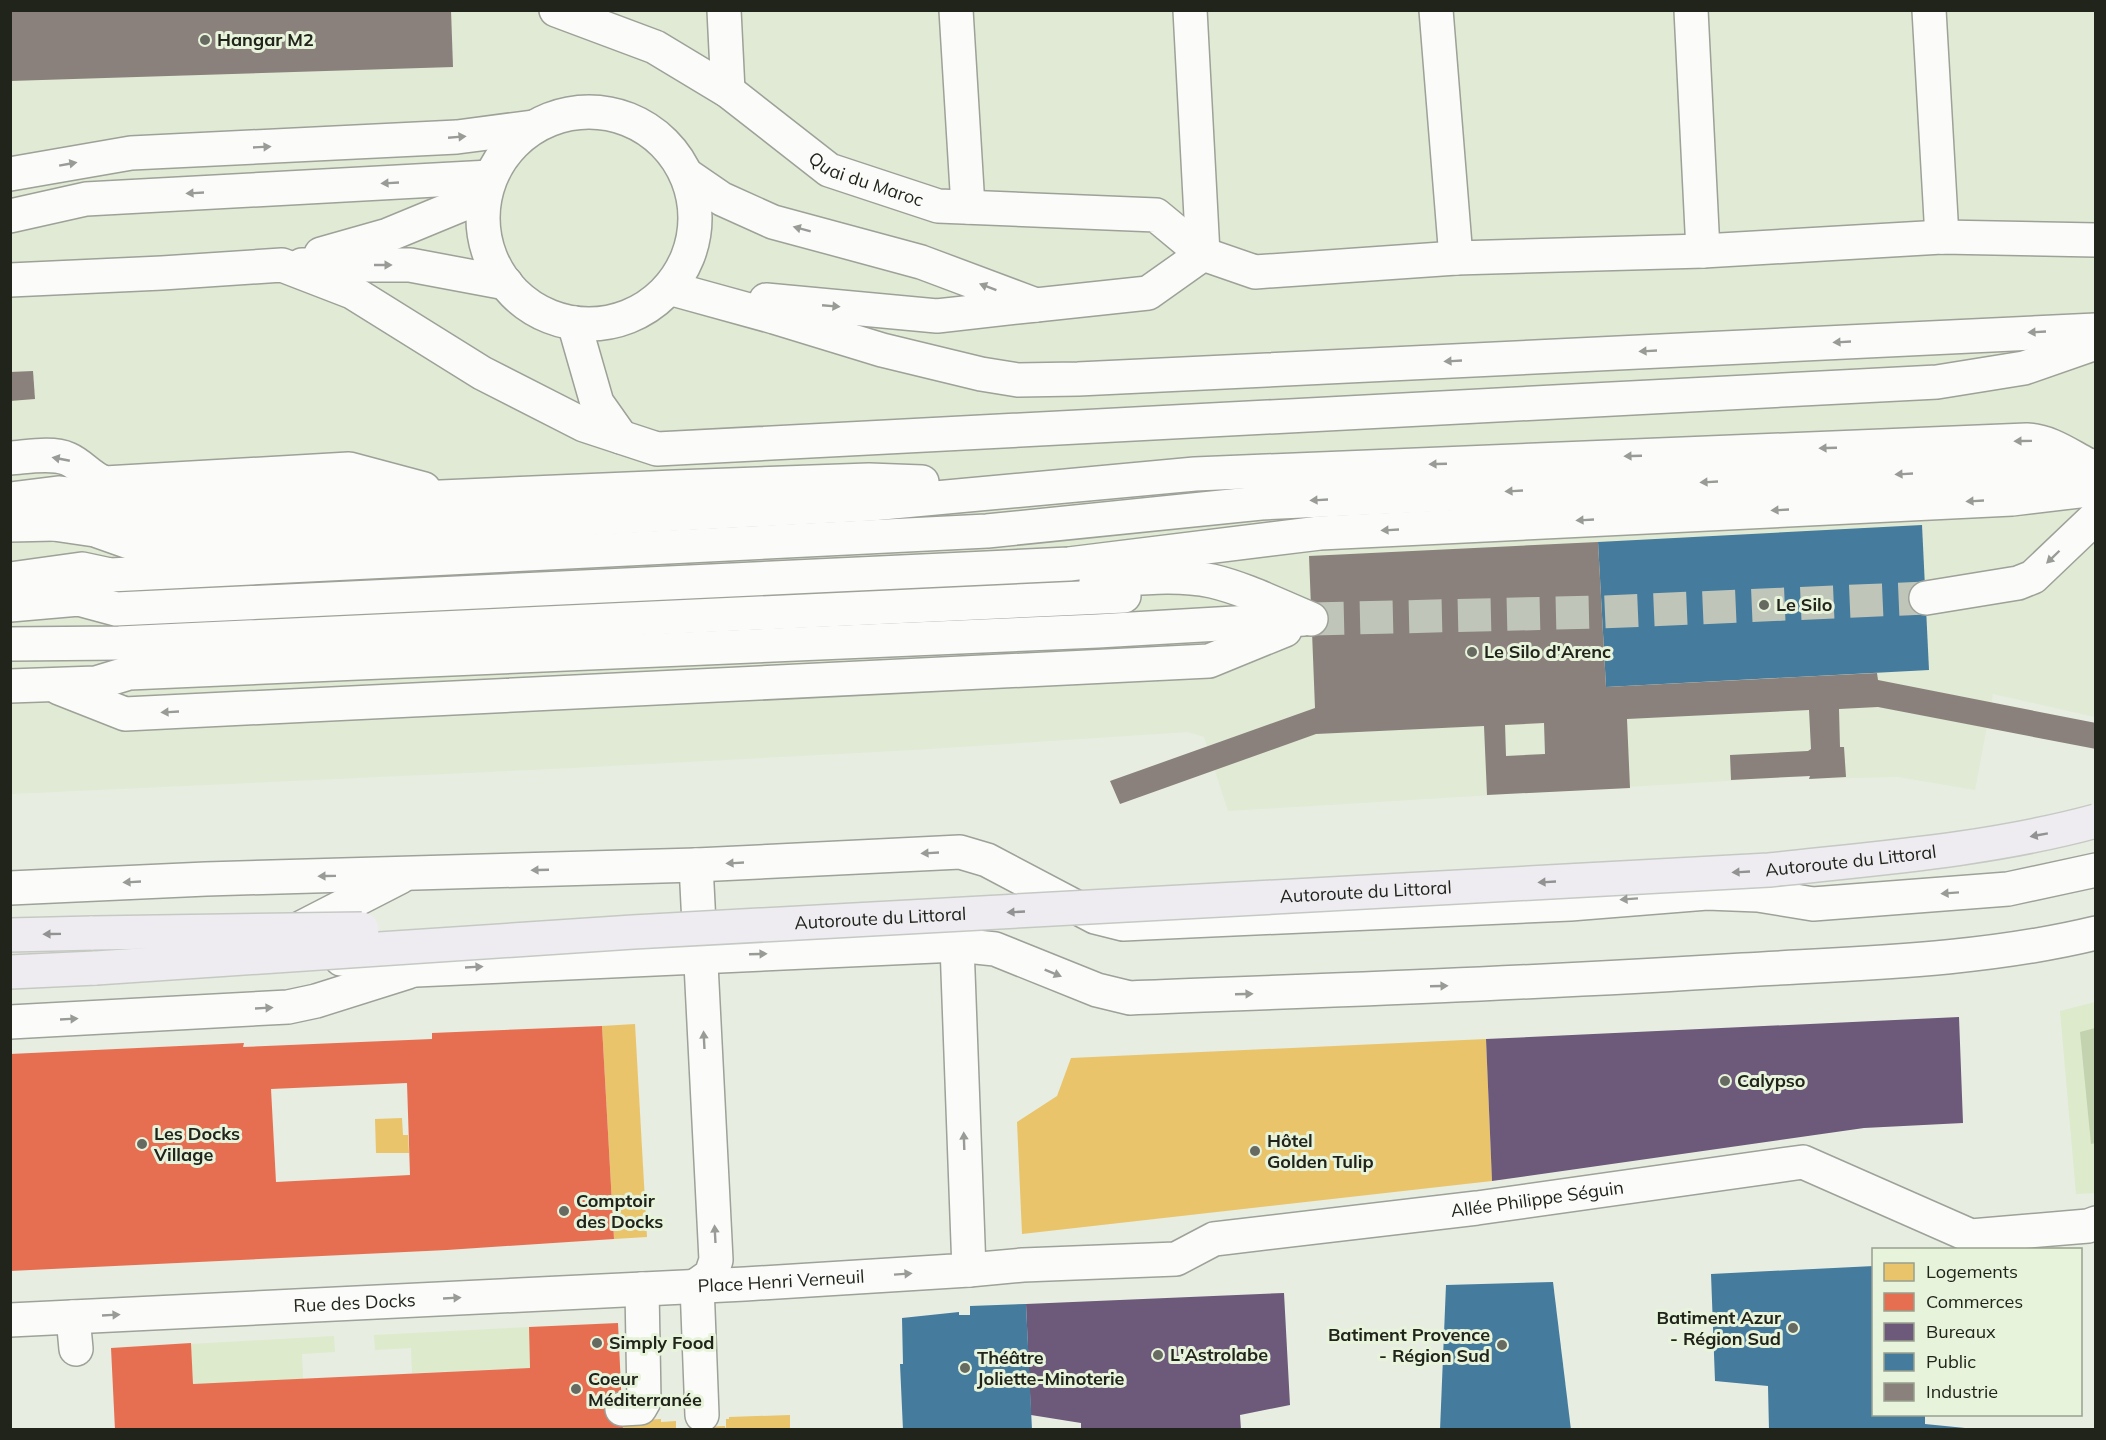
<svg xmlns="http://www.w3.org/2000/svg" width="2106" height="1440" font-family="Mulish,sans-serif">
	<rect width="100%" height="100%" fill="#e7ede1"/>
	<path fill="#e0ead4" d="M10,11H2095V717L1993,694L1975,790L1898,777L1809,779L1810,776L1228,811L1204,737L1188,732L913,750L573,768L11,794Z"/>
	<g fill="#ddeacc">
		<path d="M2095,1002V1193L2076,1194L2060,1011Z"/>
		<path d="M529,1327L530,1368L412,1373L411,1348L375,1350L374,1335Z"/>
		<path d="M334,1336L335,1352L302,1354L303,1379L193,1384L191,1344Z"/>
	</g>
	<path fill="#c3d2af" d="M2095,1028L2096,1143L2091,1144L2080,1032Z"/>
	<g fill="#e9c46a">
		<path d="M635,1024L647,1237L614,1239L602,1026Z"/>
		<path d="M1486,1039L1492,1181L1022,1234L1017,1122L1057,1096L1071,1058Z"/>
		<path d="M402,1118L403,1135H408L409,1153H376L375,1119Z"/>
		<path d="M790,1415V1430H726V1419H729V1417Z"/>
		<path d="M661,1419V1422L676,1421V1430H623V1421Z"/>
		<path d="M725,1426L726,1430H685V1428Z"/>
	</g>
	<g fill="#e76f51" fill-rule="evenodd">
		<path d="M602,1026L614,1239L447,1250L10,1271V1054L244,1043L243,1047L432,1039V1033ZM407,1083L410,1175L276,1182L271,1089Z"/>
		<path d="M618,1323L623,1430H115L111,1348L191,1343L193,1384L530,1368L529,1327Z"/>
	</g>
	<g fill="#6d597a">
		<path d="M1959,1017L1963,1123L1864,1128L1492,1181L1486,1039Z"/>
		<path d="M1284,1293L1290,1405L1240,1415L1241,1430H1081V1423L1031,1415L1026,1304Z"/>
	</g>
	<g fill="#457b9d">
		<path d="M1922,525L1929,670L1606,687L1598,542Z"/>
		<path d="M1874,1266V1414H1925V1424L1965,1428L1964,1430H1769L1768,1386L1715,1381L1711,1274Z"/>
		<path d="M1553,1282L1571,1430H1440L1446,1285Z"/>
		<path d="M1026,1304L1032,1430H903L900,1364H903L902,1318L959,1312V1315H970V1306Z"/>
	</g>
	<g fill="#8a817c" fill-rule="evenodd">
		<path d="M10,10H451L453,67L10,81Z"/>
		<path d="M33,371L35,399L10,401V372Z"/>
		<path d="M1598,542L1606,687L1877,673L1878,680L2096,723V749L1878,707L1839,709L1840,747H1844L1846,777L1809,779L1810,776L1731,780L1730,755L1808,751L1811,749L1809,710L1627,719L1630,788L1487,795L1484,726L1316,734L1120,804L1110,781L1315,708L1309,556ZM1544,723L1545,754L1506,756L1505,725Z"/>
	</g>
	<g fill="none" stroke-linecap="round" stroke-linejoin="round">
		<path stroke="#bfc5b9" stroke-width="33" stroke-dasharray="33 16" stroke-linecap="butt" d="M1311,619L1602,612L1926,598"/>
		<defs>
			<g id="minor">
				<path id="s1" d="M556,10L655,47L728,91L829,170L938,206L1156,215L1203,254"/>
				<path d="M724,10L728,91"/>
				<path d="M956,10L968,207"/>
				<path d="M1190,10L1203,254"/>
				<path d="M1436,10L1456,258"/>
				<path d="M1691,10L1703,251"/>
				<path d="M1929,10L1942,237"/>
				<circle cx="589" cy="218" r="106"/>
				<path d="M10,174L131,153L457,137L533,127"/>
				<path d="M687,175L722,199L773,222L921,262L1036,305L937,316L766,300"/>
				<path d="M10,216L86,199L490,177"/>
				<path d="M321,254L388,235L485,195"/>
				<path d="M302,265H410L506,283"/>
				<path d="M10,280L162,273L282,265L352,292L482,373L584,425L657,449L1937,382L2024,368L2096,343"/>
				<path d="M669,288L774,317L882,350L981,374L1018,380L1078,379L2096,330"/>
				<path d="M1036,305L1148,293L1203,254L1255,272L1456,258L1703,251L1942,237L2096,240"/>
				<path d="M574,323L597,403L621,437"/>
				<path d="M10,458C27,457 52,452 68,459C82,465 90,478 105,483L349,469L424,489"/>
				<path d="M10,499L58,493L104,498L122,497"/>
				<path d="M54,524L95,530L129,542H142L871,504L1195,474L2027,440C2049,441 2067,454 2086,464"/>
				<path d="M10,525L54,524L111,511L675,487L869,480L922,482"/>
				<path d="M10,579L82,569L110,575L987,531L1261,503L2088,465"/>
				<path d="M1096,581C1133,579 1175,573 1212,581C1246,589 1279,606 1311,619"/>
				<path d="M1926,598L2018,583L2033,577L2096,517"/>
				<path d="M10,605L79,599L116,609L1069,564L1320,533L2012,499L2096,489"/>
				<path d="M10,644L119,643L1124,596"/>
				<path d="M10,686L96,683L129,673L1098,631L1304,619"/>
				<path d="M59,688L125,714L1209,661L1285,630"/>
				<path d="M696,865L716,1260L711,1275L697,1285"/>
				<path d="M10,888L206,879L696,865L960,852L987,860L1095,917L1123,924L1570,904L1707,893L1758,895L1813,904L2008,889L2096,870"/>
				<path d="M291,933L400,877"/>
				<path d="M341,959L416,970L957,945L995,949L1097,990L1130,998C1334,990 1538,983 1743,970C1860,963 1980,961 2096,933"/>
				<path d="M10,1022L288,1007L316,1001L408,972"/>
				<path id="s2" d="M969,1270L1023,1265L1176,1259L1214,1239L1477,1208L1803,1162L1971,1236L2088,1226L2096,1223"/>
				<path d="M697,1285L702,1415"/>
				<path d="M73,1317L76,1349"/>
				<path id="s3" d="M10,1320L745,1284L969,1270L957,945"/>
				<path d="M622,1409L640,1408L644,1401L642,1289"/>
			</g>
			<g id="highway">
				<path d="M10,935L93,933"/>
				<path d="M10,972L96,968"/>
			</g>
		</defs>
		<use href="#minor" stroke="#9da198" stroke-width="36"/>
		<use href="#highway" stroke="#c5c9c3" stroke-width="36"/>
		<use href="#minor" stroke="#fbfcfa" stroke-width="33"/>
		<use href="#highway" stroke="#eeecf1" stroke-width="33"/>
		<defs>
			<g id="highway-bridge">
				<path d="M93,933L362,929"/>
				<path id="s4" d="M96,968L633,932L1769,870C1879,858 1989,850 2096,821"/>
			</g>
		</defs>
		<use href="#highway-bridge" stroke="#c5c9c3" stroke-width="36" stroke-linecap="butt"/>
		<use href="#highway-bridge" stroke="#eeecf1" stroke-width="33"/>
	</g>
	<defs><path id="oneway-solid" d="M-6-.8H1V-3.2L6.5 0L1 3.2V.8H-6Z" transform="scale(1.5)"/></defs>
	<g fill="#989b96">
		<use href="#oneway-solid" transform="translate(457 137) rotate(-5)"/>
		<use href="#oneway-solid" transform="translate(262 147) rotate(-3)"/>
		<use href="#oneway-solid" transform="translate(68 164) rotate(-10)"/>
		<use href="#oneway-solid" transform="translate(390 183) rotate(177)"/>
		<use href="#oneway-solid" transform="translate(195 193) rotate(177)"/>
		<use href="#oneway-solid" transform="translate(802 229) rotate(-165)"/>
		<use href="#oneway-solid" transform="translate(383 265)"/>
		<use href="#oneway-solid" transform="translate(988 287) rotate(-159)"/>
		<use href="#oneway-solid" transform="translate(831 306) rotate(5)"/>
		<use href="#oneway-solid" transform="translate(2037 332) rotate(177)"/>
		<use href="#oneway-solid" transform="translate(1842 342) rotate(177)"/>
		<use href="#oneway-solid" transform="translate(1648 351) rotate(177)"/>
		<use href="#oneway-solid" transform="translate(1453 361) rotate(177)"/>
		<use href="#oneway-solid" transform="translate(2023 441) rotate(179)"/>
		<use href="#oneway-solid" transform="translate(1828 448) rotate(178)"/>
		<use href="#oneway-solid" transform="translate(1633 456) rotate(178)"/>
		<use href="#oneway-solid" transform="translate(61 459) rotate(-169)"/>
		<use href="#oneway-solid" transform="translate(1438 464) rotate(178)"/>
		<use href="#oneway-solid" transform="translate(1904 474) rotate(177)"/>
		<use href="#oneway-solid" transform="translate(1709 482) rotate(177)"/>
		<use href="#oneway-solid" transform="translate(1514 491) rotate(177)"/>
		<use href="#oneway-solid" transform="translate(1319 500) rotate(177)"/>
		<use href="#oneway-solid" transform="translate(1975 501) rotate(177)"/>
		<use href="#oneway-solid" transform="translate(1780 510) rotate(177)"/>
		<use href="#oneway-solid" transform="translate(1585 520) rotate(177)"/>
		<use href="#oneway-solid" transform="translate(1390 530) rotate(177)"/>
		<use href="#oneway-solid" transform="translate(2053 557) rotate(136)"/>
		<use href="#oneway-solid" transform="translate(170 712) rotate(177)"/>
		<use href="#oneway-solid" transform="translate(930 853) rotate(177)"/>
		<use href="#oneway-solid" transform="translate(735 863) rotate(177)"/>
		<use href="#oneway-solid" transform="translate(540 870) rotate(178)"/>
		<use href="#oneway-solid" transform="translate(327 876) rotate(179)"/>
		<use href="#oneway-solid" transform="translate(132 882) rotate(177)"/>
		<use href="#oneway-solid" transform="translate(1950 893) rotate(176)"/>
		<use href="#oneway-solid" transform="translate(1629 899) rotate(176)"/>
		<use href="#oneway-solid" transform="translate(758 954) rotate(-2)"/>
		<use href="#oneway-solid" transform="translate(474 967) rotate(-3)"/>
		<use href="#oneway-solid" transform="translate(1053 973) rotate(22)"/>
		<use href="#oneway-solid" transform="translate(1439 986) rotate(-2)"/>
		<use href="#oneway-solid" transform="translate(1244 994) rotate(-2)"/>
		<use href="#oneway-solid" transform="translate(264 1008) rotate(-3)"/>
		<use href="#oneway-solid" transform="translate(69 1019) rotate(-3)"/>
		<use href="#oneway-solid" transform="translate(704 1040) rotate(-93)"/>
		<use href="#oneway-solid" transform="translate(964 1141) rotate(-92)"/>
		<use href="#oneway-solid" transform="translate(715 1234) rotate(-93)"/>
		<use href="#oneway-solid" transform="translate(903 1274) rotate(-4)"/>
		<use href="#oneway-solid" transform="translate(452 1298) rotate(-3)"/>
		<use href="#oneway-solid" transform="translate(111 1315) rotate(-3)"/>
	</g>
	<g fill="#919291">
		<use href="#oneway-solid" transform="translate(2039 835) rotate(170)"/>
		<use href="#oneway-solid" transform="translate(1741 872) rotate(177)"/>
		<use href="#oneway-solid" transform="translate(1547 882) rotate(177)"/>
		<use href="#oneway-solid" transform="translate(1016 912) rotate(177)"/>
		<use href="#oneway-solid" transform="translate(52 934) rotate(179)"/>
	</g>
	<g fill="#666a60" stroke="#e8f3db" stroke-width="2">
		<circle cx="205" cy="40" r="6"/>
		<circle cx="1764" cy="605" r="6"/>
		<circle cx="1472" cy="652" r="6"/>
		<circle cx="1725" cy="1081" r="6"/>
		<circle cx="142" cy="1144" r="6"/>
		<circle cx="1255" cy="1151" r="6"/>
		<circle cx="564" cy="1211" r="6"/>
		<circle cx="1793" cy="1328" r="6"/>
		<circle cx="597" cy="1343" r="6"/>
		<circle cx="1502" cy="1345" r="6"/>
		<circle cx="1158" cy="1355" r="6"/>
		<circle cx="965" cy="1368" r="6"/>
		<circle cx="576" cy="1389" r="6"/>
	</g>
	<g text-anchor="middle" stroke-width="6" stroke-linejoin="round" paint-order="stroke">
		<g font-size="18" font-weight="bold" fill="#20241b" stroke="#e8f3db" text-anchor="start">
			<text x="217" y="46">Hangar M2</text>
			<text x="1776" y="611">Le Silo</text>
			<text x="1484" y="658">Le Silo d'Arenc</text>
			<text x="1737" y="1087">Calypso</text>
			<text x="154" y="1140">Les Docks<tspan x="154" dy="21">Village</tspan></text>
			<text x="1267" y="1147">Hôtel<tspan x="1267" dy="21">Golden Tulip</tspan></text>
			<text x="576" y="1207">Comptoir<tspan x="576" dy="21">des Docks</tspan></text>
			<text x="1781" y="1324" text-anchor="end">Batiment Azur<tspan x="1781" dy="21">- Région Sud</tspan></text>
			<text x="1490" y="1341" text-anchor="end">Batiment Provence<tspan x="1490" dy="21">- Région Sud</tspan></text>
			<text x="609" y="1349">Simply Food</text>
			<text x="1170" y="1361">L'Astrolabe</text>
			<text x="977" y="1364">Théâtre<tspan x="977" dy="21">Joliette-Minoterie</tspan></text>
			<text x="588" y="1385">Coeur<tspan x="588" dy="21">Méditerranée</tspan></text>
		</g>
		<g font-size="18" fill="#20241b" stroke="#e8f3db">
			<text dy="6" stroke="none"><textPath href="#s1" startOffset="357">Quai du Maroc</textPath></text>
			<text dy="6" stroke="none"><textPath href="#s4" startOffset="1758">Autoroute du Littoral</textPath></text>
			<text dy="6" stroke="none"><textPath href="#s4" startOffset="1272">Autoroute du Littoral</textPath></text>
			<text dy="6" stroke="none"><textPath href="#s4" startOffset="786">Autoroute du Littoral</textPath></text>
			<text dy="6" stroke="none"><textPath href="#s2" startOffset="576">Allée Philippe Séguin</textPath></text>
			<text dy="6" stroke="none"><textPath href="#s3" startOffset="772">Place Henri Verneuil</textPath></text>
			<text dy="6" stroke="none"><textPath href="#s3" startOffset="345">Rue des Docks</textPath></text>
		</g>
	</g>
	<rect width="2106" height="1440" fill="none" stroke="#20241b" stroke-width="24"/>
	<rect x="1872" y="1248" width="210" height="168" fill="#e8f3db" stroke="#98a08e" stroke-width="1.5"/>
	<rect x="1884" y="1263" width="30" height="18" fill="#e9c46a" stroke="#98a08e" stroke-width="1.5"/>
	<text x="1926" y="1278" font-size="18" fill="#20241b">Logements</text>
	<rect x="1884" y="1293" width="30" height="18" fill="#e76f51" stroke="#98a08e" stroke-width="1.5"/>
	<text x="1926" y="1308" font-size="18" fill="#20241b">Commerces</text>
	<rect x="1884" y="1323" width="30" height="18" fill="#6d597a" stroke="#98a08e" stroke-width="1.5"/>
	<text x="1926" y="1338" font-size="18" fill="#20241b">Bureaux</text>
	<rect x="1884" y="1353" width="30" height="18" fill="#457b9d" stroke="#98a08e" stroke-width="1.5"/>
	<text x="1926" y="1368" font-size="18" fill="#20241b">Public</text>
	<rect x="1884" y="1383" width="30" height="18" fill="#8a817c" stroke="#98a08e" stroke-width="1.5"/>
	<text x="1926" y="1398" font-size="18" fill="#20241b">Industrie</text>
</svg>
